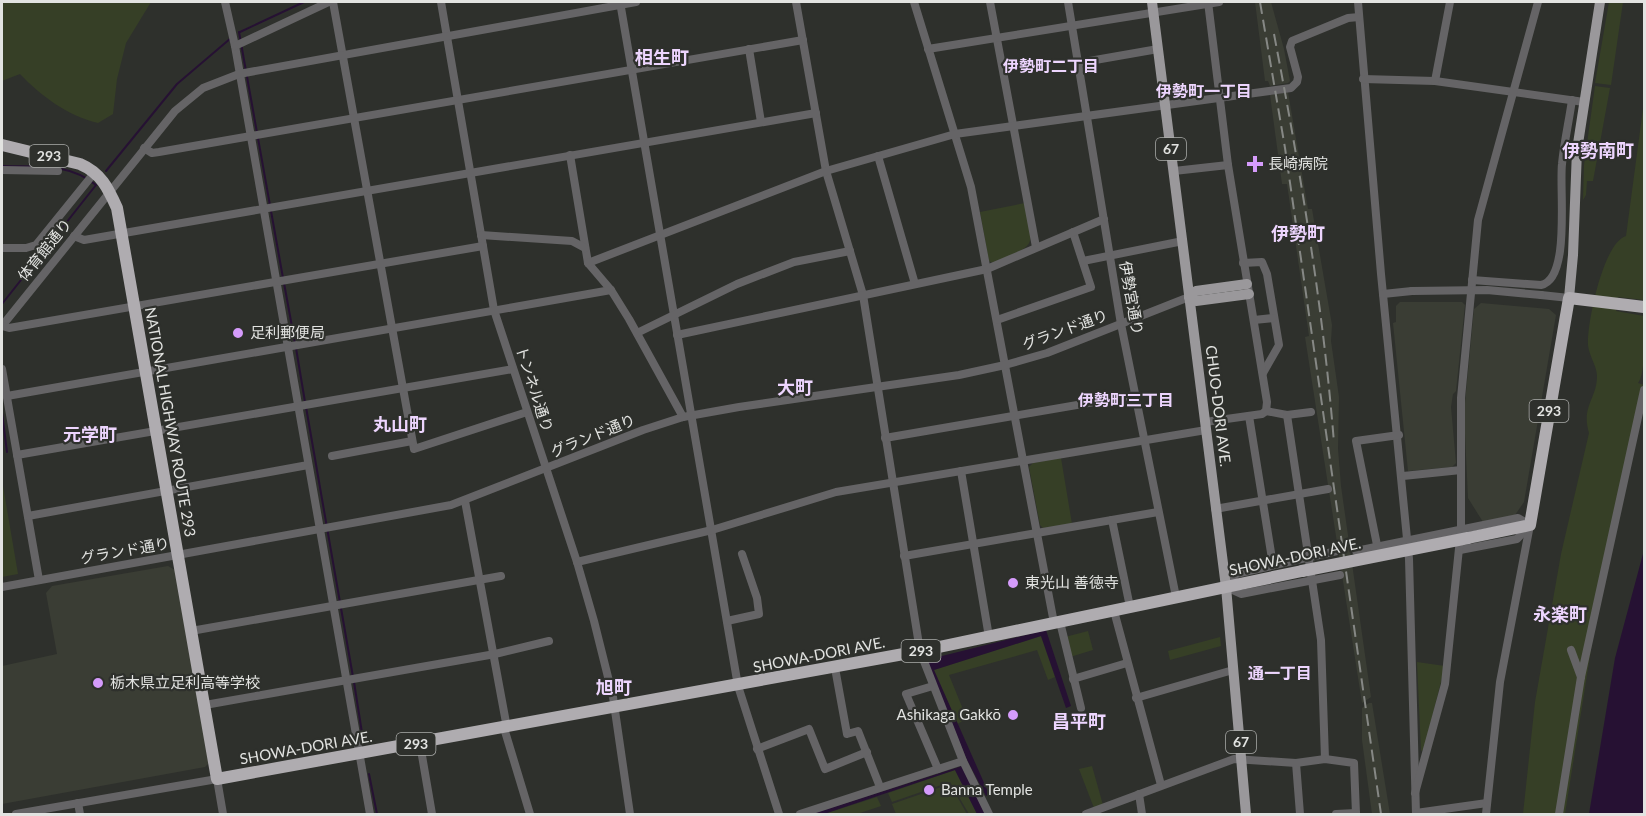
<svg xmlns="http://www.w3.org/2000/svg" width="1646" height="816" font-family="Lato,'Noto Sans JP',sans-serif">
	<rect width="100%" height="100%" fill="#2e302c"/>
	<g fill="#3a3d34">
		<path d="M1255,2H1271L1284,49L1290,81L1288,83L1270,86L1268,81H1265Z"/>
		<path d="M1288,92L1308,209H1312L1332,325L1331,341L1339,397L1338,449L1341,486L1371,697L1362,703L1305,337L1309,336L1287,184H1282L1270,95Z"/>
		<path d="M1400,302H1462L1465,305L1456,391L1453,394L1451,407L1456,463L1452,467L1408,471L1393,323L1396,322V306Z"/>
		<path d="M1481,303L1549,309L1556,315L1524,502L1515,515L1483,522L1468,498L1464,413L1474,309Z"/>
		<path d="M168,566L175,570L209,763L205,767L2,804V666L57,654L46,593L52,586Z"/>
		<path d="M1369,703H1372L1390,814H1372L1362,740V708Z"/>
	</g>
	<g fill="#363f26">
		<path d="M2,2H151L126,43L117,79L113,114L98,123C68,116 41,96 20,74L2,81Z"/>
		<path d="M1609,2H1623L1611,85L1595,83Z"/>
		<path d="M1595,86L1610,88L1593,181H1587L1586,195L1583,200L1584,165Z"/>
		<path d="M1644,101V300L1618,297L1616,311L1644,316C1644,332 1646,374 1638,383L1644,385V399L1593,637L1565,814H1523L1535,702L1561,554L1589,433C1581,406 1597,399 1597,376C1597,366 1589,356 1588,345C1587,323 1603,243 1626,236Z"/>
		<path d="M1025,203C1034,251 1037,243 993,263L989,261L980,212Z"/>
		<path d="M1061,458L1072,524L1043,528L1040,525L1029,467L1033,463Z"/>
		<path d="M2,480L18,574L2,577Z"/>
		<path d="M1088,631L1093,650L1070,657L1065,637Z"/>
		<path d="M1041,636L1055,677L1048,680L1037,650L949,675L967,719L957,724L934,670Z"/>
		<path d="M1220,637L1221,646L1170,660L1168,651Z"/>
		<path d="M1417,662L1445,666L1424,749L1421,751Z"/>
		<path d="M1092,766L1103,805L1094,808L1079,769Z"/>
		<path d="M955,770L977,814H969L950,782L892,802L888,793Z"/>
		<path d="M950,784L967,814H896L892,804Z"/>
		<path d="M877,797L881,806L857,814H824Z"/>
	</g>
	<g fill="#261133">
		<path d="M1644,550V814H1589L1615,658Z"/>
		<path d="M1046,630L1071,706L1066,708L1041,636L934,670L989,794L986,796L967,760L926,660Z"/>
		<path d="M962,766L985,814H977L955,770L824,814H812Z"/>
	</g>
	<g fill="none" stroke-linecap="round" stroke-linejoin="round">
		<g stroke="#261133" stroke-width="2">
			<path d="M239,32L283,278"/>
			<path d="M240,32L304,2"/>
			<path d="M2,166C35,167 68,162 96,185L2,304"/>
			<path d="M106,171L177,84L231,38"/>
			<path d="M284,283L295,343"/>
			<path d="M296,348L305,402"/>
			<path d="M306,407L353,677"/>
			<path d="M2,413L7,452"/>
			<path d="M354,682L362,733"/>
			<path d="M369,774L377,814"/>
		</g>
		<g stroke="#656466" stroke-width="8">
			<path d="M225,2L235,46L370,814"/>
			<path d="M333,2L414,449L527,412"/>
			<path d="M441,2L494,310L577,562L594,621L613,697L630,814"/>
			<path d="M620,2L738,686L779,814"/>
			<path d="M796,2L826,171L863,295L920,651L963,761L989,814"/>
			<path d="M914,2L971,187L1054,623"/>
			<path d="M990,2L1036,247"/>
			<path d="M1068,2L1121,324L1176,597"/>
			<path d="M1358,2L1381,274L1409,559L1416,814"/>
			<path d="M235,46L329,2"/>
			<path d="M749,49L761,122"/>
			<path d="M928,49L1219,2"/>
			<path d="M1078,63L1158,49"/>
			<path d="M1363,79L1435,81L1584,102"/>
			<path d="M1435,81L1450,2"/>
			<path d="M144,148L152,153L159,152L803,40"/>
			<path d="M570,155L588,263L611,290L629,319L683,417"/>
			<path d="M878,156L915,284"/>
			<path d="M2,170L58,171"/>
			<path d="M1174,171L1228,165"/>
			<path d="M481,235L572,241L585,248"/>
			<path d="M74,236L84,240L816,113"/>
			<path d="M2,248H26L36,245L95,172"/>
			<path d="M1083,261L1183,241"/>
			<path d="M588,263L826,171L955,134L1291,88L1297,82L1298,77L1290,47L1292,41L1348,18L1359,17"/>
			<path d="M1243,263L1262,262L1267,274L1279,345L1263,373"/>
			<path d="M1472,280L1541,285C1571,279 1559,189 1562,164C1564,143 1569,121 1572,100"/>
			<path d="M1383,294L1412,291"/>
			<path d="M1541,295L1569,298"/>
			<path d="M997,320L1091,287L1073,232"/>
			<path d="M1254,320L1273,318"/>
			<path d="M2,326L175,111L203,88L239,74L636,2"/>
			<path d="M2,326L9,328L483,246"/>
			<path d="M637,333L737,284L794,262L850,251"/>
			<path d="M677,335L987,269L1104,219"/>
			<path d="M2,369L39,580"/>
			<path d="M7,396L611,290"/>
			<path d="M1266,411L1287,415L1311,412"/>
			<path d="M1287,415L1321,640L1325,759"/>
			<path d="M1249,416L1273,565"/>
			<path d="M1205,422L1262,414L1266,411L1267,402L1228,165L1208,2"/>
			<path d="M885,438L1135,395"/>
			<path d="M17,455L513,369"/>
			<path d="M332,456L412,441"/>
			<path d="M961,471L989,637"/>
			<path d="M1403,476L1461,470"/>
			<path d="M465,501L507,728"/>
			<path d="M1215,509L1328,489"/>
			<path d="M28,516L308,465"/>
			<path d="M1112,520L1130,607"/>
			<path d="M1377,545L1356,441L1399,435"/>
			<path d="M1460,550L1517,539L1529,526"/>
			<path d="M1337,551L1236,574L1226,587L1241,594L1340,575"/>
			<path d="M1356,551L1518,518L1530,525"/>
			<path d="M904,556L1158,512"/>
			<path d="M577,562L712,530L836,492L1206,430"/>
			<path d="M2,587L451,505L643,430L683,417L739,407L959,375L1005,365L1047,353L1189,297"/>
			<path d="M1114,611L1161,785"/>
			<path d="M727,621L759,614L757,598L742,554"/>
			<path d="M1060,622L1081,708"/>
			<path d="M191,631L501,576"/>
			<path d="M1571,650L1581,677"/>
			<path d="M835,668L847,734L858,731L880,787"/>
			<path d="M1073,679L1127,663"/>
			<path d="M933,686L906,694L938,769"/>
			<path d="M1136,698L1233,670"/>
			<path d="M205,705L495,654L549,641"/>
			<path d="M504,728L530,814"/>
			<path d="M420,744L432,814"/>
			<path d="M757,749L809,729L825,769L867,752"/>
			<path d="M1296,763L1300,814"/>
			<path d="M1415,793L1445,684L1461,529V398L1478,220L1538,2"/>
			<path d="M1139,794L1142,814"/>
			<path d="M78,803L80,814"/>
			<path d="M1416,813L1487,803"/>
			<path d="M16,814L217,779L223,814"/>
			<path d="M800,814L963,761"/>
			<path d="M1086,814L1234,759L1296,763L1325,759L1354,763L1356,814"/>
			<path d="M1336,814L1356,813"/>
			<path d="M1486,814L1500,682L1530,525"/>
			<path d="M1559,814L1581,677L1644,390"/>
		</g>
		<g stroke="#9a989b" stroke-width="10">
			<path d="M1152,2L1226,587L1246,814"/>
			<path d="M1189,297L1196,301L1249,294"/>
			<path d="M1189,297L1196,291L1247,284"/>
			<path d="M1569,298L1573,255L1577,150L1600,2"/>
		</g>
		<g stroke="#afacb0" stroke-width="12">
			<path d="M2,145L80,164C101,173 108,188 117,208L217,779L920,651L1302,571"/>
			<path d="M1468,538L1530,525L1569,298L1644,307"/>
		</g>
		<g stroke="#868885" stroke-width="2" stroke-dasharray="12 6" stroke-linecap="butt">
			<path d="M1260,2L1285,148L1381,814"/>
			<path d="M1274,34C1300,170 1323,305 1334,443"/>
		</g>
		<path stroke="#656466" stroke-width="8" d="M1412,291L1487,290L1541,295"/>
		<path stroke="#afacb0" stroke-width="12" d="M1302,571L1468,538"/>
	</g>
	<g fill="#d59bfb" stroke="#2e302c" stroke-width="2">
		<path d="M1252 155h6v6h6v6h-6v6h-6v-6h-6v-6h6z"/>
		<circle cx="238" cy="333" r="6"/>
		<circle cx="1013" cy="583" r="6"/>
		<circle cx="98" cy="683" r="6"/>
		<circle cx="1013" cy="715" r="6"/>
		<circle cx="929" cy="790" r="6"/>
	</g>
	<g text-anchor="middle" stroke-width="4.5" stroke-linejoin="round" paint-order="stroke">
		<g fill="#2e302c" stroke="#acadab" stroke-width="1.5">
			<rect x="1156" y="138" width="30" height="22" rx="4.5"/>
			<rect x="29.5" y="145" width="39" height="22" rx="4.5"/>
			<rect x="1529.5" y="400" width="39" height="22" rx="4.5"/>
			<rect x="901.5" y="640" width="39" height="22" rx="4.5"/>
			<rect x="1226" y="731" width="30" height="22" rx="4.5"/>
			<rect x="396.5" y="733" width="39" height="22" rx="4.5"/>
		</g>
		<g font-size="14" font-weight="bold" fill="#e2e3e1">
			<text x="1171" y="154">67</text>
			<text x="49" y="161">293</text>
			<text x="1549" y="416">293</text>
			<text x="921" y="656">293</text>
			<text x="1241" y="747">67</text>
			<text x="416" y="749">293</text>
		</g>
		<g font-size="15" fill="#e2e3e1" stroke="#2e302c" text-anchor="start">
			<text x="1268" y="169">長崎病院</text>
			<text x="250" y="338">足利郵便局</text>
			<text x="1025" y="588">東光山 善徳寺</text>
			<text x="110" y="688">栃木県立足利高等学校</text>
			<text x="1001" y="720" text-anchor="end">Ashikaga Gakkō</text>
			<text x="941" y="795">Banna Temple</text>
		</g>
		<g font-size="15" fill="#e2e3e1" stroke="#2e302c">
			<text transform="translate(45 250) rotate(-51)" y="5">体育館通り</text>
			<text transform="translate(1131 298) rotate(80)" y="5">伊勢宮通り</text>
			<text transform="translate(1065 330) rotate(-20)" y="5">グランド通り</text>
			<text transform="translate(534 389) rotate(72)" y="5">トンネル通り</text>
			<text transform="translate(1218 406) rotate(83)" y="5">CHUO-DORI AVE.</text>
			<text transform="translate(170 422) rotate(80)" y="5">NATIONAL HIGHWAY ROUTE 293</text>
			<text transform="translate(593 436) rotate(-22)" y="5">グランド通り</text>
			<text transform="translate(125 551) rotate(-10)" y="5">グランド通り</text>
			<text transform="translate(1295 557) rotate(-12)" y="5">SHOWA-DORI AVE.</text>
			<text transform="translate(819 655) rotate(-11)" y="5">SHOWA-DORI AVE.</text>
			<text transform="translate(306 748) rotate(-10)" y="5">SHOWA-DORI AVE.</text>
		</g>
		<g font-size="16" font-weight="bold" fill="#edd5fe" stroke="#2e302c">
			<text x="1051" y="72">伊勢町二丁目</text>
			<text x="1204" y="97">伊勢町一丁目</text>
			<text x="1126" y="406">伊勢町三丁目</text>
			<text x="1280" y="679">通一丁目</text>
		</g>
		<g font-size="18" font-weight="bold" fill="#edd5fe" stroke="#2e302c">
			<text x="662" y="64">相生町</text>
			<text x="1598" y="157">伊勢南町</text>
			<text x="1298" y="240">伊勢町</text>
			<text x="795" y="394">大町</text>
			<text x="400" y="431">丸山町</text>
			<text x="90" y="441">元学町</text>
			<text x="1560" y="621">永楽町</text>
			<text x="614" y="694">旭町</text>
			<text x="1079" y="728">昌平町</text>
		</g>
	</g>
	<rect width="1646" height="816" fill="none" stroke="#e2e3e1" stroke-width="6"/>
</svg>
